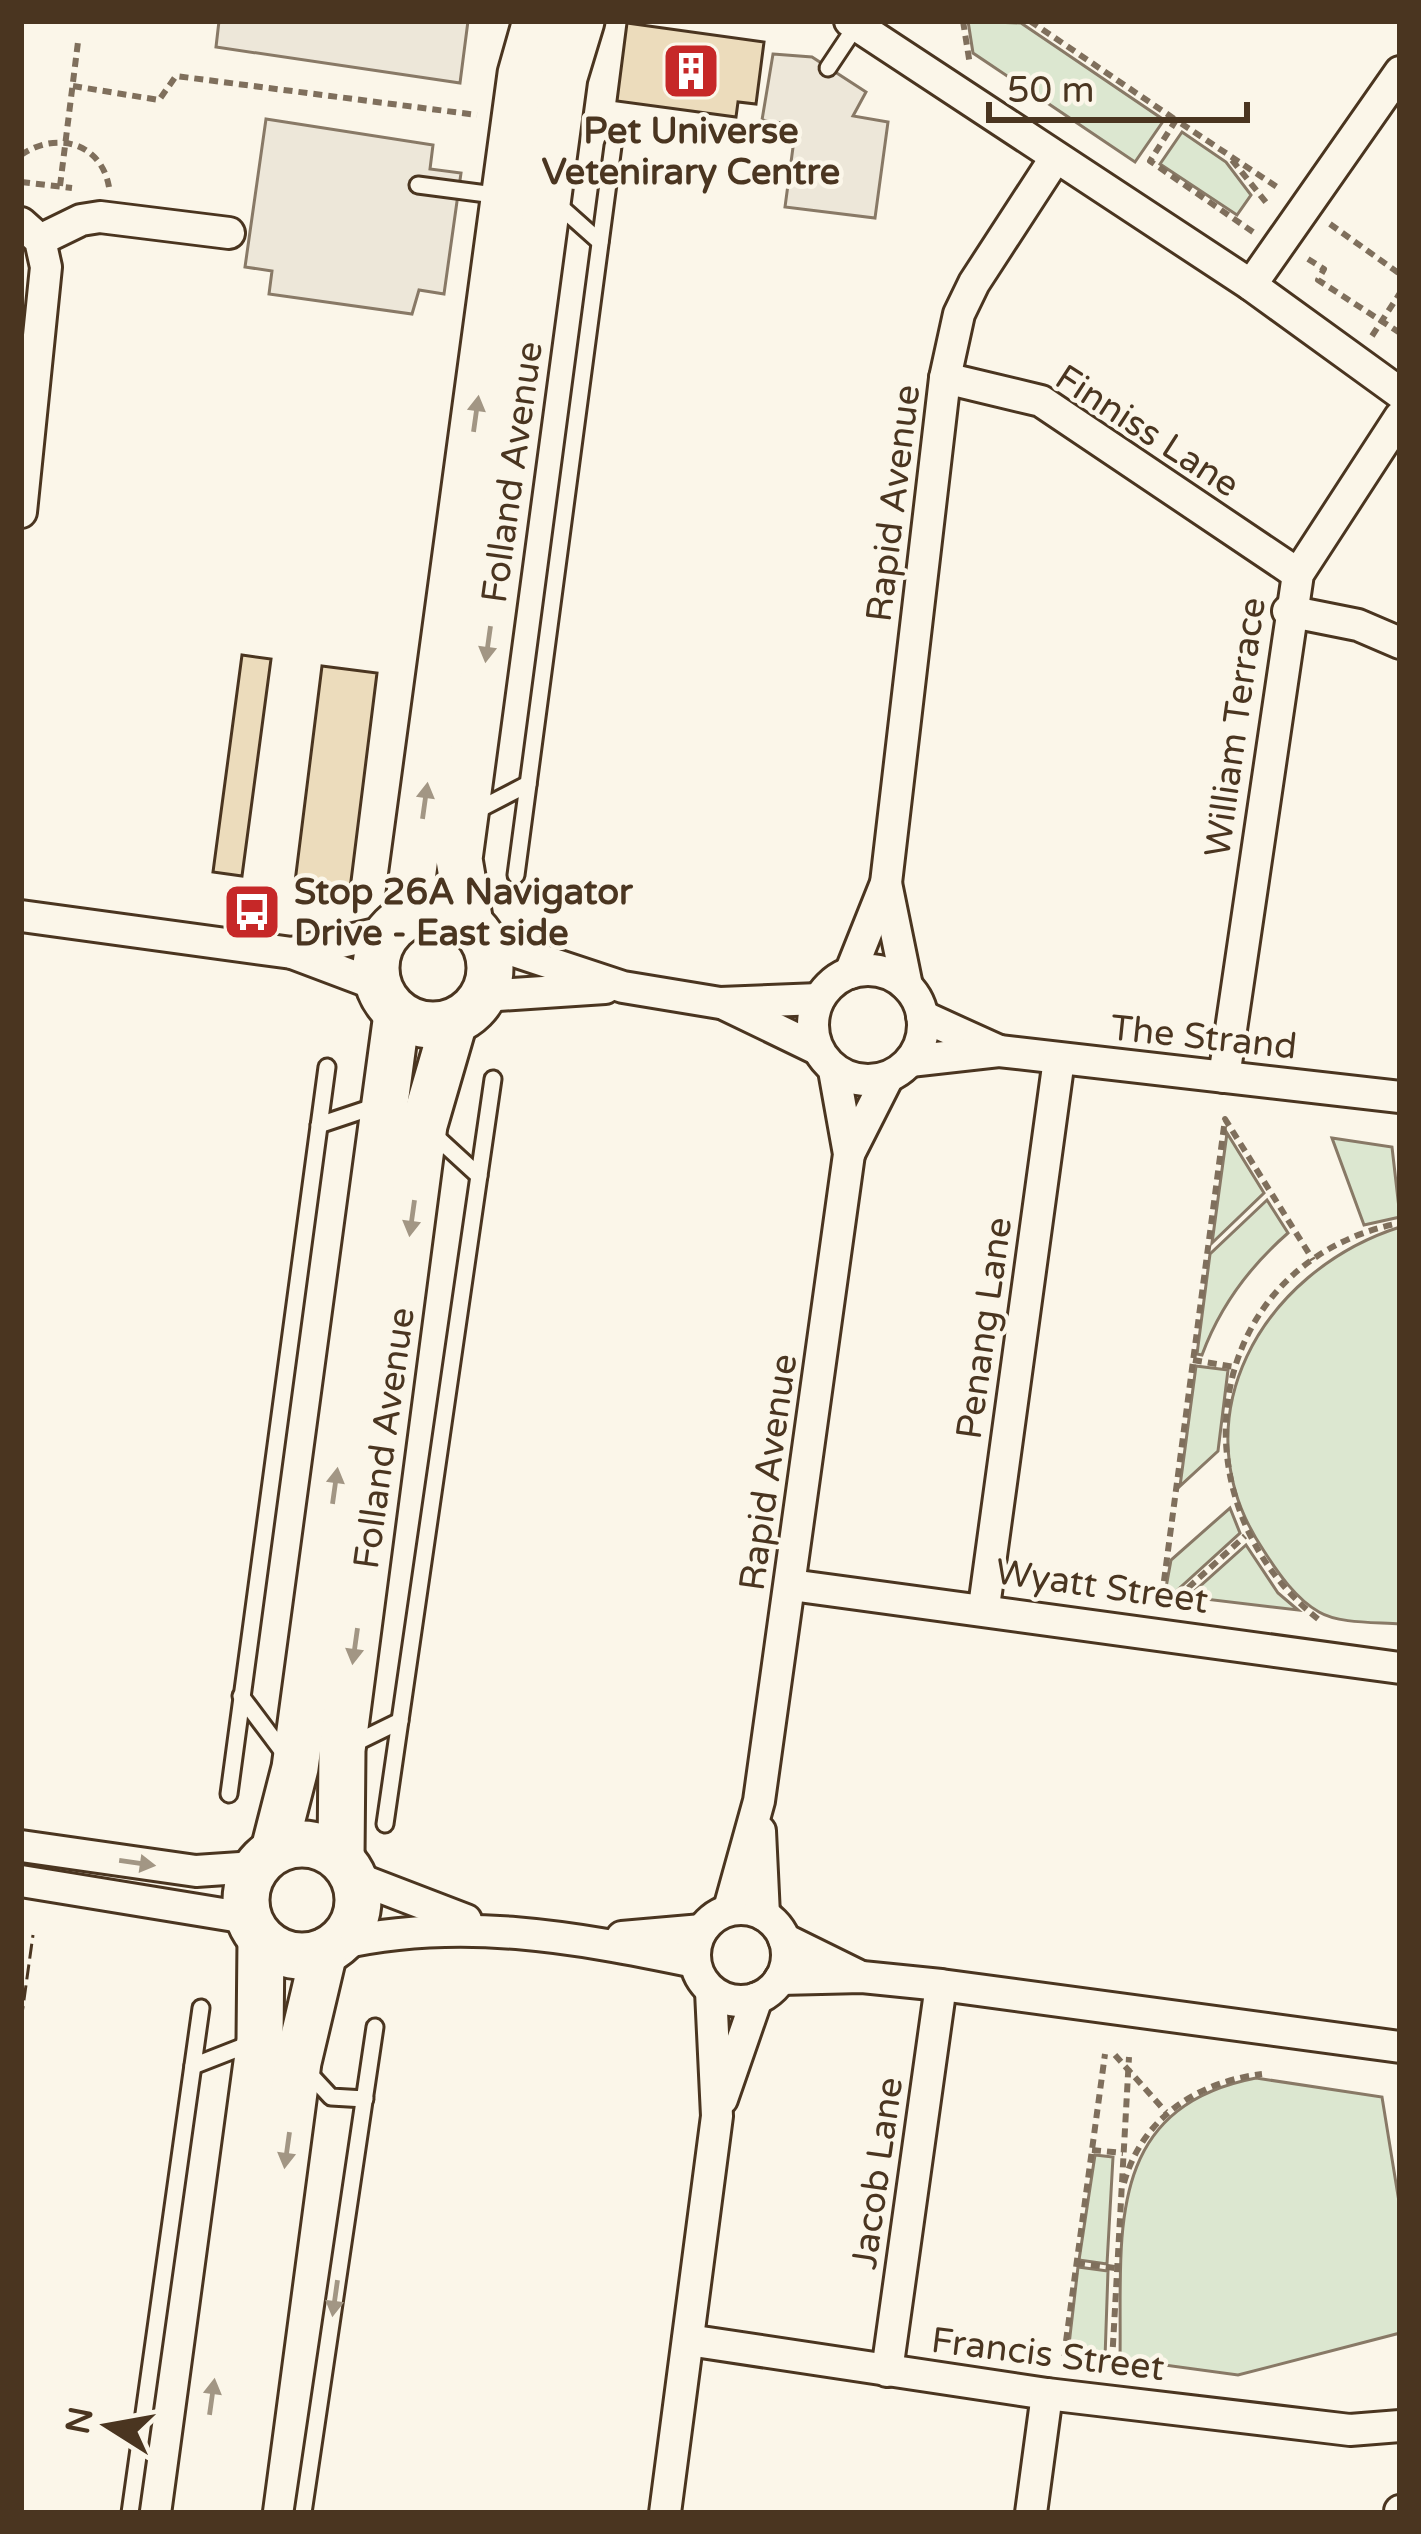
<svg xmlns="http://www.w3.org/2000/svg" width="1421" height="2534" font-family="'Varela Round',sans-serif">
	<rect width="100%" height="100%" fill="#fbf6e9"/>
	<g fill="#dce7d0" stroke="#887966" stroke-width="3">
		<path d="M968,21L1021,23L1164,120L1135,162L973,53Z"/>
		<path d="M1182,132L1226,162L1251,195L1237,215L1160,164Z"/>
		<path d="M1227,1133L1264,1193L1212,1243Z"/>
		<path d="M1332,1138L1392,1147L1400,1217L1364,1225Z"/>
		<path d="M1267,1200L1288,1233C1249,1267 1220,1306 1202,1355L1197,1354L1210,1254Z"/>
		<path d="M1400,1227V1624C1377,1622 1339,1624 1319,1612C1296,1599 1278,1573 1264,1551C1175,1420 1262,1271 1400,1227Z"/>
		<path d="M1196,1366L1228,1370L1218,1451L1180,1486Z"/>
		<path d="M1230,1508L1240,1533L1173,1594L1165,1593L1171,1560Z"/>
		<path d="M1246,1545L1278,1593L1298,1610L1188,1597Z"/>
		<path d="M1256,2078L1382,2097L1400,2208V2333L1238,2375L1120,2359C1122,2236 1102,2108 1256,2078Z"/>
		<path d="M1095,2155L1113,2157L1107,2264L1079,2260Z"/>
		<path d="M1078,2267L1108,2271L1105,2358L1068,2353Z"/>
	</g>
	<g fill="#ede7d9" stroke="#887966" stroke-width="3">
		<path d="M219,21H468L460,83L216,47Z"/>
		<path d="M773,54L812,57L866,92L853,116L888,122L875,218L785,207L796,125L762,120Z"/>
		<path d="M266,119L433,145L430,169L461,173L444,294L419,290L412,314L269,294L272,271L245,267Z"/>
	</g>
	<g fill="#ecdcbc" stroke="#4a3520" stroke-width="3">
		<path d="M627,23L764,42L756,104L738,102L736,117L617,101Z"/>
		<path d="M242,655L271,659L242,876L213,872Z"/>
		<path d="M322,666L377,673L350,889L295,882Z"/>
	</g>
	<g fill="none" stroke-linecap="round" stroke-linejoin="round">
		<defs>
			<g id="lane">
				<path d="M828,68L856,26"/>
				<path d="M418,185L502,196"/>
				<path d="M554,201L600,242"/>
				<path d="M472,813L528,784"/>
				<path d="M516,875L613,146"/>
				<path d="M319,1125L379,1105"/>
				<path d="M431,1132L479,1176"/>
				<path d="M241,1696L286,1756"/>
				<path d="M349,1746L400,1721"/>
				<path d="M229,1794L327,1067"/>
				<path d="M385,1824L493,1079"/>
				<path d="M193,2066L252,2043"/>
				<path d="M305,2069L331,2097L365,2099"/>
				<path d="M130,2513L201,2008"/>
				<path d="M303,2513L375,2027"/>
			</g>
			<g id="street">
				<path d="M850,21L1251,285L1400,393"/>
				<path d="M21,223L40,240L46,267L21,512"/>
				<path d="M40,240L81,220L100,217L229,233"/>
				<path d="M1251,285L1400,72"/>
				<path d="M945,378L1041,401L1298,574"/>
				<path d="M1288,611L1358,625L1400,643"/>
				<path d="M886,883L907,986"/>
				<path d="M21,916L292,953L377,985"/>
				<path d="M484,941L623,987L720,1003L819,999"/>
				<path d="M292,953L389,931"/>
				<circle cx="868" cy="1025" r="55"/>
				<path d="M850,973L886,883L945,378L959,314L974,283L1054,160"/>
				<path d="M483,996L605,988"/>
				<path d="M726,1005L817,1049"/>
				<path d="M922,1016L999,1051"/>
				<path d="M910,1061L999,1051L1400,1097"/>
				<path d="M1224,1077L1298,574L1400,417"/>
				<path d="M849,1154L888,1077"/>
				<path d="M791,1585L1400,1668"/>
				<path d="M984,1607L1059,1059"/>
				<path d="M760,1831L764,1915"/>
				<path d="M21,1846L196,1871L255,1867"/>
				<path d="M354,1877L466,1920"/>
				<path d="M21,1881L247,1918"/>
				<circle cx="741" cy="1955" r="46"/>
				<path d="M729,1909L759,1801L849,1154L834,1070"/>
				<path d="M622,1937L702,1930"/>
				<path d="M784,1939L857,1975"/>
				<path d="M338,1944C460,1916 574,1937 695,1962"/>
				<path d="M780,1979L862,1977L941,1985L1400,2047"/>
				<path d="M722,2099L757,1998"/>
				<path d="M688,2340L1047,2394L1350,2430L1400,2426"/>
				<path d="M887,2371L941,1985"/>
				<path d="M665,2513L717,2116L711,1991"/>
				<path d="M1031,2513L1047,2394"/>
				<path d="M1400,2513V2511"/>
			</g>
			<g id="secondary">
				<circle cx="433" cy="968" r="57"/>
				<path d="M407,916L521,74L536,21"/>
				<path d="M470,924L459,859L564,77L581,21"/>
				<circle cx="302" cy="1900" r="56"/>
				<path d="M274,1850L295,1768L397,1014"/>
				<path d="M341,1858L342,1750L424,1125L454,1022"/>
				<path d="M196,2513L260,2040L261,1941"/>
				<path d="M238,2513L298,2062L324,1952"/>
			</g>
		</defs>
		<use href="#lane" stroke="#4a3520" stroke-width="21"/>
		<use href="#street" stroke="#4a3520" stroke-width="36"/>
		<use href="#secondary" stroke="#4a3520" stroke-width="51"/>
		<g stroke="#7f6f5c" stroke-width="6" stroke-dasharray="9 6" stroke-linecap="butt">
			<path d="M963,21L970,65"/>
			<path d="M1030,21L1176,120"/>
			<path d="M73,86L159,100L176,76L477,115"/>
			<path d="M21,155C56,131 101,142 109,187"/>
			<path d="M1232,160L1269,206"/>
			<path d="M21,182L72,188"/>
			<path d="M60,186L78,42"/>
			<path d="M1330,224L1400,274"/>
			<path d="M1253,232L1150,161L1176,120L1280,189"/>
			<path d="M1308,259L1324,269L1318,280L1400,333"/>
			<path d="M1372,336L1400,293"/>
			<path d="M1193,1360L1234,1367"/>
			<path d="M1162,1596L1225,1119L1313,1260"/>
			<path d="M1177,1598L1245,1536"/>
			<path d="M1318,1619C1170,1501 1202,1262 1400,1223"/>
			<path d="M1115,2055L1166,2112"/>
			<path d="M1092,2150L1123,2153"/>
			<path d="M1124,2183C1142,2118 1197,2082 1262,2074"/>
			<path d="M1076,2263L1115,2268"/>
			<path d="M1064,2356L1105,2054"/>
			<path d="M1112,2362L1129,2057"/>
		</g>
		<use href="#lane" stroke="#fbf6e9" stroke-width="15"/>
		<use href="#street" stroke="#fbf6e9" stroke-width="30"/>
		<use href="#secondary" stroke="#fbf6e9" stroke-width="45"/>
		<path stroke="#4a3520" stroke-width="3" stroke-dasharray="15 6" stroke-linecap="butt" d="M21,2021L33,1935"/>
	</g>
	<defs><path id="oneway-solid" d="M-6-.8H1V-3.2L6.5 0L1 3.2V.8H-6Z" transform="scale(3)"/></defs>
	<g fill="#a29684">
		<use href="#oneway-solid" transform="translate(476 414) rotate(-82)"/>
		<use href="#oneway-solid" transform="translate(488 644) rotate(98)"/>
		<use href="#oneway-solid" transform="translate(425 801) rotate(-82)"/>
		<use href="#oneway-solid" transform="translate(412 1218) rotate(98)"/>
		<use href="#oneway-solid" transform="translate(335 1486) rotate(-82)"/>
		<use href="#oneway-solid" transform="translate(355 1646) rotate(98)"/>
		<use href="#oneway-solid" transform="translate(137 1863) rotate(8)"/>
		<use href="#oneway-solid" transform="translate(287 2150) rotate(98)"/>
		<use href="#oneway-solid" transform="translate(335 2298) rotate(98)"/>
		<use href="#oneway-solid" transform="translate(212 2397) rotate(-82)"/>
	</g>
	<defs>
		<symbol id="building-square" viewBox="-11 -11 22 22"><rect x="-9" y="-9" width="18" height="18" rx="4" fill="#c62828" stroke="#fbf6e9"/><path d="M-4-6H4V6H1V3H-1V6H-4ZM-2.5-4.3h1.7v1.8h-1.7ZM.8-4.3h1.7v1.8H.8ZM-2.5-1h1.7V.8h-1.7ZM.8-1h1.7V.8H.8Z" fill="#fff"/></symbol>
		<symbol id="bus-square" viewBox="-11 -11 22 22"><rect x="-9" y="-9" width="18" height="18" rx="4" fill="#c62828" stroke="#fbf6e9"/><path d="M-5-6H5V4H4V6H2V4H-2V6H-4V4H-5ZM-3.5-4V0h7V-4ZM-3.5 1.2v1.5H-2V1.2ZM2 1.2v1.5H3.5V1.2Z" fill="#fff"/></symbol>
	</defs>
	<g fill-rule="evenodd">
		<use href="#building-square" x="658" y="38" width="66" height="66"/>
		<use href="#bus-square" x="219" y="879" width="66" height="66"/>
	</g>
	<g text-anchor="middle" stroke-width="9" stroke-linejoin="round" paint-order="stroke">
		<g font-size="36" font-weight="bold" fill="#4a3520" stroke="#fbf6e9">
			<text x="691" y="143">Pet Universe<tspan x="691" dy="41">Vetenirary Centre</tspan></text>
			<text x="294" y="904" text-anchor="start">Stop 26A Navigator<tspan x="294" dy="41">Drive - East side</tspan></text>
		</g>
		<g font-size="36" fill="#4a3520" stroke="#fbf6e9">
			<text transform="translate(1148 430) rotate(33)" y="13">Finniss Lane</text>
			<text transform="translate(511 472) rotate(-82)" y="13">Folland Avenue</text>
			<text transform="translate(892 503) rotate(-83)" y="13">Rapid Avenue</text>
			<text transform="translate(1234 727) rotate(-82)" y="13">William Terrace</text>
			<text transform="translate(1204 1036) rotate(6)" y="13">The Strand</text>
			<text transform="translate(983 1328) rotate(-82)" y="13">Penang Lane</text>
			<text transform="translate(383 1438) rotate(-82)" y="13">Folland Avenue</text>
			<text transform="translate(767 1472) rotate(-82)" y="13">Rapid Avenue</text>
			<text transform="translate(1102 1585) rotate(8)" y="13">Wyatt Street</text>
			<text transform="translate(876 2173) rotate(-82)" y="13">Jacob Lane</text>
			<text transform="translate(1048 2353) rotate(7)" y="13">Francis Street</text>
		</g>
	</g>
	<rect width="1421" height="2534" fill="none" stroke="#4a3520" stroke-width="48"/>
	<g transform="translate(108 2426) rotate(281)" stroke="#fbf6e9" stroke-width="9" paint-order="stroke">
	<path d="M0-9L21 45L0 30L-21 45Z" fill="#4a3520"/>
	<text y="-18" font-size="33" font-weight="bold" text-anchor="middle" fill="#4a3520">N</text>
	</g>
	<path d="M989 102v18h258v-18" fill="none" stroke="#4a3520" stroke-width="6"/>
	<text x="1007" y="102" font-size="36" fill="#4a3520" stroke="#fbf6e9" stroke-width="9" paint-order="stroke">50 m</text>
</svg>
